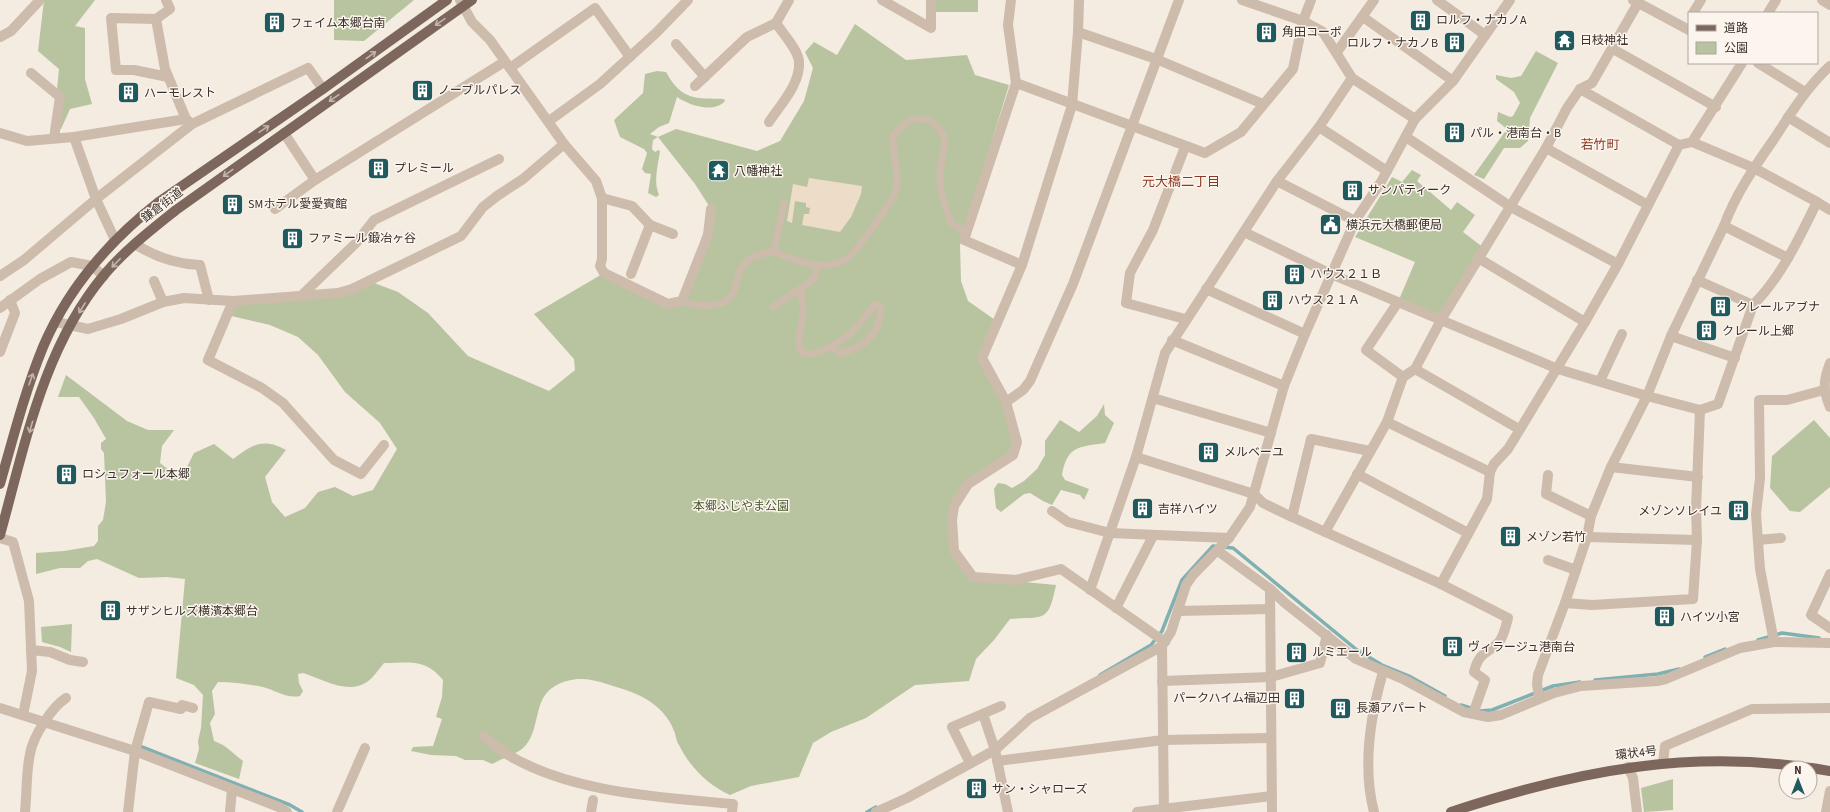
<svg xmlns="http://www.w3.org/2000/svg" width="1830" height="812" font-family="'Source Sans 3','Noto Sans JP',sans-serif">
	<rect width="100%" height="100%" fill="#f4ebe1"/>
	<g fill="#b8c4a0">
		<path d="M44,0H95L75,26L85,28V79L92,104L70,109L61,129H53L59,69L38,51Z"/>
		<path d="M334,0H414L364,41L334,40Z"/>
		<path d="M931,0H978V12H932Z"/>
		<path d="M855,24L906,60L967,55L975,75L1009,85L960,245L961,281L968,301L998,322L982,358L1006,402L1017,442L1013,455L968,484L954,506V551L973,577L1056,585C1048,624 1044,616 1010,619L994,640L976,659L969,681L915,685L866,718L831,732L813,743L799,777L751,786L730,795C709,786 689,766 679,745C676,741 676,735 674,731C671,722 664,713 656,706C640,693 626,690 607,684C589,678 572,676 555,686C531,700 542,732 522,749C514,755 501,759 492,764L483,760H465L456,756L431,755L411,751L413,747L433,746L442,719L436,717L442,697L443,680C425,658 409,663 384,663C379,669 373,678 367,682C348,695 322,679 303,673L298,674L299,683L303,691L300,696C287,699 275,690 263,687C248,684 233,682 218,682L212,691L215,714L210,723L214,741C228,746 232,753 243,761L239,779L195,763L199,749L198,741L201,728L203,695L194,685L176,678L185,579L167,577L139,578L97,559L88,561L80,568H60L36,574V553L64,551L94,546L98,541V526L103,520L106,502L104,453L101,449V443L106,439L94,418L79,397H58L66,375L127,421L148,430H174L162,446L160,463L181,479L194,453L214,444L233,459C252,445 263,437 286,450L265,477L272,502L285,517L305,508L318,492L335,487L353,496L373,490L397,449L380,423L345,392L318,355L298,337L270,325L227,315L233,301L338,293L369,281L398,292L428,313L468,356L549,391L575,370L574,359L534,314L604,273L668,304L682,301L711,209L695,184L658,137L653,140L652,149L655,152L658,150L660,151C658,166 653,181 659,195L656,197L648,193L651,174L645,173L642,169L647,153L644,149L620,137L614,120L643,93L645,74L657,71L666,72C682,101 695,98 724,99L725,101C713,114 689,105 677,97L669,123L659,127L650,134L658,137L676,129L757,151L780,141L804,101L813,68L805,52L814,42L837,55Z"/>
		<path d="M1536,51L1558,63L1530,118L1528,141L1520,148H1504L1484,179L1474,175L1507,129L1497,121L1498,112L1510,117L1513,116L1520,103L1514,92L1496,79V75L1511,78L1521,76Z"/>
		<path d="M1412,170L1421,175L1417,181L1451,210L1457,202L1475,215L1463,232L1484,248L1441,320L1398,302L1415,262L1355,237L1392,177L1402,182Z"/>
		<path d="M1104,404L1105,415L1114,423L1105,443C1080,447 1067,445 1062,475L1065,480L1089,489L1084,500L1080,495L1061,490L1052,505L1043,501L1030,493L1024,494L1001,512L996,508L994,489L998,483L1005,484L1012,488L1024,481L1037,469L1045,455V441L1060,420L1079,432L1097,416Z"/>
		<path d="M1814,420L1830,438V487L1800,512L1790,511L1770,488L1772,456Z"/>
		<path d="M72,624L71,652L60,647L42,642L41,627Z"/>
		<path d="M1673,779V810L1644,812L1641,788Z"/>
	</g>
	<path fill="#ecdcc8" d="M809,178L862,186L861,194L851,217L840,232L802,225L804,214H809L810,208L806,207V203L795,201L792,223L787,221L793,184L807,187Z"/>
	<g fill="none" stroke-linecap="round" stroke-linejoin="round">
		<g stroke="#7fb0b2" stroke-width="3.5">
			<path d="M1758,640L1782,633L1819,638"/>
			<path d="M1705,657L1725,649"/>
			<path d="M1100,675L1151,645L1162,631L1182,580L1213,546L1233,548L1357,650L1382,665L1409,676L1445,696"/>
			<path d="M1595,680L1658,674L1679,669"/>
			<path d="M1461,705L1474,709"/>
			<path d="M1480,711L1492,710L1553,686L1580,682"/>
			<path d="M142,747L290,805L302,812"/>
			<path d="M867,812L876,807"/>
		</g>
		<g stroke="#cdbbac" stroke-width="7">
			<path d="M774,251L784,203"/>
			<path d="M801,288C801,296 803,304 803,312C803,324 796,337 800,349C806,366 849,337 856,328C863,320 868,312 876,304L881,306C881,334 866,346 840,354L831,346"/>
			<path d="M682,301C697,307 723,310 733,293C738,284 737,270 746,262C753,255 765,253 774,251C794,261 823,272 845,260C854,255 871,230 878,220C885,209 896,197 897,183C898,168 893,152 893,137C902,123 917,112 933,123C937,126 943,133 944,138C946,147 942,156 941,165C937,185 944,206 952,224L966,233"/>
			<path d="M773,307L814,279L818,264"/>
		</g>
		<g stroke="#cdbbac" stroke-width="10">
			<path d="M166,0L170,9L156,19L165,69L186,119"/>
			<path d="M882,0L931,28V0"/>
			<path d="M1011,0L1008,25L1016,83L964,240L1022,265L982,358L1006,402L1017,442L1013,455L968,484L954,506L952,520L954,551L973,577L1016,580L1061,569L1165,642"/>
			<path d="M1242,0L1303,21L1323,32L1352,78L1415,119"/>
			<path d="M1437,0L1485,35"/>
			<path d="M1633,0L1689,30"/>
			<path d="M1822,0L1830,5"/>
			<path d="M1693,13L1701,0"/>
			<path d="M1768,13L1776,0"/>
			<path d="M1363,17L1453,81"/>
			<path d="M156,19L111,18L116,70H134L168,77"/>
			<path d="M1078,32L1156,59L1263,104"/>
			<path d="M0,37L11,31L39,1"/>
			<path d="M676,44L705,77"/>
			<path d="M1613,49L1716,107"/>
			<path d="M1337,52L1374,0"/>
			<path d="M1758,63L1805,92"/>
			<path d="M510,68L595,8L630,57"/>
			<path d="M31,73L60,97L54,138"/>
			<path d="M1016,83L1205,153L1241,132L1293,69L1303,21L1311,0"/>
			<path d="M695,86L747,37L776,23L789,0"/>
			<path d="M1580,89L1679,145"/>
			<path d="M1788,117L1830,143"/>
			<path d="M549,121L600,84L657,32L688,0"/>
			<path d="M769,122C781,104 801,83 799,61C797,48 783,34 776,23"/>
			<path d="M1319,127L1387,171"/>
			<path d="M0,133L27,141L74,137L186,119L192,124L308,68L323,89"/>
			<path d="M284,133L315,180L504,62"/>
			<path d="M74,137L96,199L115,240"/>
			<path d="M1406,137L1511,207L1618,264"/>
			<path d="M1692,142L1754,168L1817,202C1799,238 1782,276 1753,305L1697,280"/>
			<path d="M564,144L596,181L602,198V259L600,266L604,273L668,304L682,301L708,235L711,209"/>
			<path d="M1185,147L1153,230L1130,273L1126,303L1185,319"/>
			<path d="M1546,148L1648,205"/>
			<path d="M1277,181L1355,221"/>
			<path d="M602,198L632,206L650,225L673,234"/>
			<path d="M1817,202L1830,210"/>
			<path d="M275,209L315,180"/>
			<path d="M1724,226L1788,258"/>
			<path d="M1244,232L1331,274L1558,369L1647,396L1700,410L1718,404L1753,305"/>
			<path d="M135,244C155,257 176,264 200,265L209,300"/>
			<path d="M1478,258L1585,322"/>
			<path d="M1022,265L1072,105L1078,32L1079,0"/>
			<path d="M631,274L650,225"/>
			<path d="M0,276L24,260L96,199L192,124"/>
			<path d="M154,281L163,302"/>
			<path d="M1206,289L1305,334"/>
			<path d="M303,294L356,243L374,220L499,159"/>
			<path d="M233,301L208,360L262,388L283,403L334,460L361,474L384,445"/>
			<path d="M1398,302L1366,350L1403,377"/>
			<path d="M56,322L88,329L121,319L163,302L184,298L233,301L338,293L352,289L461,236L483,207L497,196L523,179L564,144L490,40L472,22L460,0"/>
			<path d="M1671,336L1735,358"/>
			<path d="M1172,340L1284,386"/>
			<path d="M0,352L15,313L10,300"/>
			<path d="M1830,363C1823,381 1823,390 1830,407"/>
			<path d="M1415,369L1519,429"/>
			<path d="M1600,381L1622,334"/>
			<path d="M1153,398L1271,433"/>
			<path d="M1006,402L1023,390L1030,381L1073,284L1179,0"/>
			<path d="M1387,422L1490,472"/>
			<path d="M1136,457L1254,494L1263,503L1292,517L1441,584L1487,499L1490,472L1494,464L1508,449L1585,322L1618,264L1679,145L1692,142L1742,63"/>
			<path d="M1611,467L1698,477"/>
			<path d="M1357,474L1468,533"/>
			<path d="M1548,475L1546,494L1591,516"/>
			<path d="M1052,511L1068,522L1110,533L1229,538"/>
			<path d="M1292,517L1311,439L1370,451"/>
			<path d="M1325,532L1387,422L1403,377L1415,369L1441,320L1546,148L1567,108L1580,89L1592,83L1638,3"/>
			<path d="M1587,537L1697,540"/>
			<path d="M0,538L13,542L29,601L32,671L23,715"/>
			<path d="M1758,540L1781,538"/>
			<path d="M1218,551L1270,589L1285,603L1356,659L1405,680L1464,712L1488,717L1501,715L1554,693L1581,686L1657,681L1666,679L1740,648L1774,642L1830,643"/>
			<path d="M1548,560L1576,570"/>
			<path d="M1830,574L1811,615L1830,628"/>
			<path d="M1441,584L1508,618C1506,625 1504,636 1499,642C1487,655 1479,651 1474,672L1485,680L1473,714"/>
			<path d="M1270,589L1272,812"/>
			<path d="M1090,590L1136,457L1165,353L1277,181L1319,127L1352,78"/>
			<path d="M1565,603L1592,605L1693,599L1697,540L1696,509L1700,410"/>
			<path d="M1116,608L1153,536"/>
			<path d="M1178,611L1270,609"/>
			<path d="M1774,642L1760,569L1756,514L1760,478L1759,400H1787L1824,390"/>
			<path d="M31,650L50,652L70,660L83,662"/>
			<path d="M1162,681L1271,677L1320,663L1327,635"/>
			<path d="M1539,698L1537,684L1538,675L1565,603L1587,537L1591,516L1611,467L1647,396L1671,336L1724,226C1735,195 1755,166 1774,139C1791,113 1807,87 1830,66"/>
			<path d="M0,708L135,751L279,807L287,812"/>
			<path d="M983,714L995,750L1008,812"/>
			<path d="M483,736C490,741 497,748 505,753C569,793 659,797 733,804L732,812"/>
			<path d="M997,761L1163,740L1270,738"/>
			<path d="M970,763L952,727L1001,706"/>
			<path d="M1663,763L1665,746L1752,709L1830,708"/>
			<path d="M1628,767L1633,778L1637,812"/>
			<path d="M25,812C27,793 26,772 30,754C33,736 52,707 66,698"/>
			<path d="M128,812L135,751L149,702L181,709L182,705L193,708"/>
			<path d="M230,812L232,789"/>
			<path d="M337,812L365,748"/>
			<path d="M591,812L593,800"/>
			<path d="M876,812L907,798L995,750L1030,718L1162,646"/>
			<path d="M1137,812L1272,796"/>
			<path d="M1374,812C1362,766 1370,717 1383,672"/>
			<path d="M1826,812L1830,791"/>
		</g>
		<g stroke="#cdbbac" stroke-width="10">
			<path d="M0,308L40,279L71,262L92,266L104,276"/>
			<path d="M1164,812L1162,646L1171,632L1186,585L1193,575L1229,538L1250,507L1284,386L1305,334L1355,221L1381,182L1415,119L1453,81L1510,0"/>
		</g>
		<g stroke="#7d675c" stroke-width="10">
			<path d="M0,484C13,438 25,391 43,347C68,288 110,240 160,201L323,89L447,0"/>
			<path d="M0,535C25,445 43,348 104,275C125,250 151,230 176,210L472,0"/>
			<path d="M1451,812C1578,770 1696,747 1830,771"/>
		</g>
	</g>
	<defs><path id="oneway-shaft" d="M-6 0H5M1.5-3L5.5 0L1.5 3" fill="none" stroke-width="1.6" stroke-linecap="round" stroke-linejoin="round"/></defs>
	<g stroke="#c2b5ac">
		<use href="#oneway-shaft" transform="translate(440 22) rotate(145)"/>
		<use href="#oneway-shaft" transform="translate(371 55) rotate(-36)"/>
		<use href="#oneway-shaft" transform="translate(334 98) rotate(145)"/>
		<use href="#oneway-shaft" transform="translate(264 129) rotate(-34)"/>
		<use href="#oneway-shaft" transform="translate(228 173) rotate(144)"/>
		<use href="#oneway-shaft" transform="translate(116 263) rotate(134)"/>
		<use href="#oneway-shaft" transform="translate(82 308) rotate(122)"/>
		<use href="#oneway-shaft" transform="translate(31 379) rotate(-70)"/>
		<use href="#oneway-shaft" transform="translate(31 427) rotate(106)"/>
	</g>
	<defs>
		<symbol id="building-square" viewBox="-11 -11 22 22"><rect x="-9" y="-9" width="18" height="18" rx="4" fill="#1f5a5e" stroke="#fbf5ee"/><path d="M-4-6H4V6H1V3H-1V6H-4ZM-2.5-4.3h1.7v1.8h-1.7ZM.8-4.3h1.7v1.8H.8ZM-2.5-1h1.7V.8h-1.7ZM.8-1h1.7V.8H.8Z" fill="#fff"/></symbol>
		<symbol id="temple-square" viewBox="-11 -11 22 22"><rect x="-9" y="-9" width="18" height="18" rx="4" fill="#1f5a5e" stroke="#fbf5ee"/><path d="M0-6L5-2H3V0L6.5 2.5H4V6H1.5V3h-3V6H-4V2.5H-6.5L-3 0V-2H-5Z" fill="#fff"/></symbol>
		<symbol id="civic-square" viewBox="-11 -11 22 22"><rect x="-9" y="-9" width="18" height="18" rx="4" fill="#1f5a5e" stroke="#fbf5ee"/><path d="M-.6-6.5H3V-4.5H.6V-3L4-1V1h2V6H-6V1h2V-1L-.6-3ZM-1.2 2.5V6h2.4V2.5Z" fill="#fff"/></symbol>
	</defs>
	<g fill-rule="evenodd">
		<use href="#building-square" x="1408" y="8" width="25" height="25"/>
		<use href="#building-square" x="262" y="10" width="25" height="25"/>
		<use href="#building-square" x="1254" y="20" width="25" height="25"/>
		<use href="#temple-square" x="1552" y="28" width="25" height="25"/>
		<use href="#building-square" x="1442" y="30" width="25" height="25"/>
		<use href="#building-square" x="410" y="78" width="25" height="25"/>
		<use href="#building-square" x="116" y="80" width="25" height="25"/>
		<use href="#building-square" x="1442" y="120" width="25" height="25"/>
		<use href="#building-square" x="366" y="156" width="25" height="25"/>
		<use href="#temple-square" x="706" y="158" width="25" height="25"/>
		<use href="#building-square" x="1340" y="178" width="25" height="25"/>
		<use href="#building-square" x="220" y="192" width="25" height="25"/>
		<use href="#civic-square" x="1318" y="212" width="25" height="25"/>
		<use href="#building-square" x="280" y="226" width="25" height="25"/>
		<use href="#building-square" x="1282" y="262" width="25" height="25"/>
		<use href="#building-square" x="1260" y="288" width="25" height="25"/>
		<use href="#building-square" x="1708" y="294" width="25" height="25"/>
		<use href="#building-square" x="1694" y="318" width="25" height="25"/>
		<use href="#building-square" x="1196" y="440" width="25" height="25"/>
		<use href="#building-square" x="54" y="462" width="25" height="25"/>
		<use href="#building-square" x="1130" y="496" width="25" height="25"/>
		<use href="#building-square" x="1726" y="498" width="25" height="25"/>
		<use href="#building-square" x="1498" y="524" width="25" height="25"/>
		<use href="#building-square" x="98" y="598" width="25" height="25"/>
		<use href="#building-square" x="1652" y="604" width="25" height="25"/>
		<use href="#building-square" x="1440" y="634" width="25" height="25"/>
		<use href="#building-square" x="1284" y="640" width="25" height="25"/>
		<use href="#building-square" x="1282" y="686" width="25" height="25"/>
		<use href="#building-square" x="1328" y="696" width="25" height="25"/>
		<use href="#building-square" x="964" y="776" width="25" height="25"/>
	</g>
	<g text-anchor="middle" stroke-width="3" stroke-linejoin="round" paint-order="stroke">
		<g font-size="12" fill="#3b302b" stroke="#fbf5ee" text-anchor="start">
			<text x="1436" y="24">ロルフ・ナカノA</text>
			<text x="290" y="27">フェイム本郷台南</text>
			<text x="1282" y="36">角田コーポ</text>
			<text x="1580" y="44">日枝神社</text>
			<text x="1438" y="47" text-anchor="end">ロルフ・ナカノB</text>
			<text x="438" y="94">ノーブルパレス</text>
			<text x="144" y="97">ハーモレスト</text>
			<text x="1470" y="137">パル・港南台・B</text>
			<text x="394" y="172">プレミール</text>
			<text x="734" y="175">八幡神社</text>
			<text x="1368" y="194">サンパティーク</text>
			<text x="248" y="208">SMホテル愛愛賓館</text>
			<text x="1346" y="229">横浜元大橋郵便局</text>
			<text x="308" y="242">ファミール鍛冶ヶ谷</text>
			<text x="1310" y="278">ハウス２１Ｂ</text>
			<text x="1288" y="304">ハウス２１Ａ</text>
			<text x="1736" y="311">クレールアブナ</text>
			<text x="1722" y="335">クレール上郷</text>
			<text x="1224" y="456">メルベーユ</text>
			<text x="82" y="478">ロシュフォール本郷</text>
			<text x="1158" y="513">吉祥ハイツ</text>
			<text x="1722" y="515" text-anchor="end">メゾンソレイユ</text>
			<text x="1526" y="541">メゾン若竹</text>
			<text x="126" y="615">サザンヒルズ横濱本郷台</text>
			<text x="1680" y="621">ハイツ小宮</text>
			<text x="1468" y="651">ヴィラージュ港南台</text>
			<text x="1312" y="656">ルミエール</text>
			<text x="1280" y="702" text-anchor="end">パークハイム福辺田</text>
			<text x="1356" y="712">長瀬アパート</text>
			<text x="992" y="793">サン・シャローズ</text>
		</g>
		<g font-size="12" fill="#3b302b" stroke="#fbf5ee">
			<text transform="translate(162 205) rotate(-37)" y="4">鎌倉街道</text>
			<text transform="translate(1636 753) rotate(-7)" y="4">環状4号</text>
		</g>
		<g font-size="12" fill="#4a5a2e" stroke="#fbf5ee">
			<text x="741" y="510">本郷ふじやま公園</text>
		</g>
		<g font-size="13" fill="#8c3b22" stroke="#fbf5ee">
			<text x="1600" y="149">若竹町</text>
			<text x="1181" y="186">元大橋二丁目</text>
		</g>
	</g>
	<rect x="1688" y="12" width="130" height="52" fill="#fbf5ee" stroke="#aea6a0"/>
	<rect x="1696" y="25" width="20" height="6" fill="#7d675c" stroke="#aea6a0"/>
	<text x="1724" y="32" font-size="12" fill="#3b302b">道路</text>
	<rect x="1696" y="42" width="20" height="12" fill="#b8c4a0" stroke="#aea6a0"/>
	<text x="1724" y="52" font-size="12" fill="#3b302b">公園</text>
	<g transform="translate(1798 780)"><circle r="19" fill="#fbf5ee" stroke="#aea6a0"/>
	<path d="M0-3L7 15L0 10L-7 15Z" fill="#1f5a5e"/>
	<text y="-6" font-size="11" font-weight="bold" text-anchor="middle" fill="#3b302b">N</text>
	</g>
</svg>
